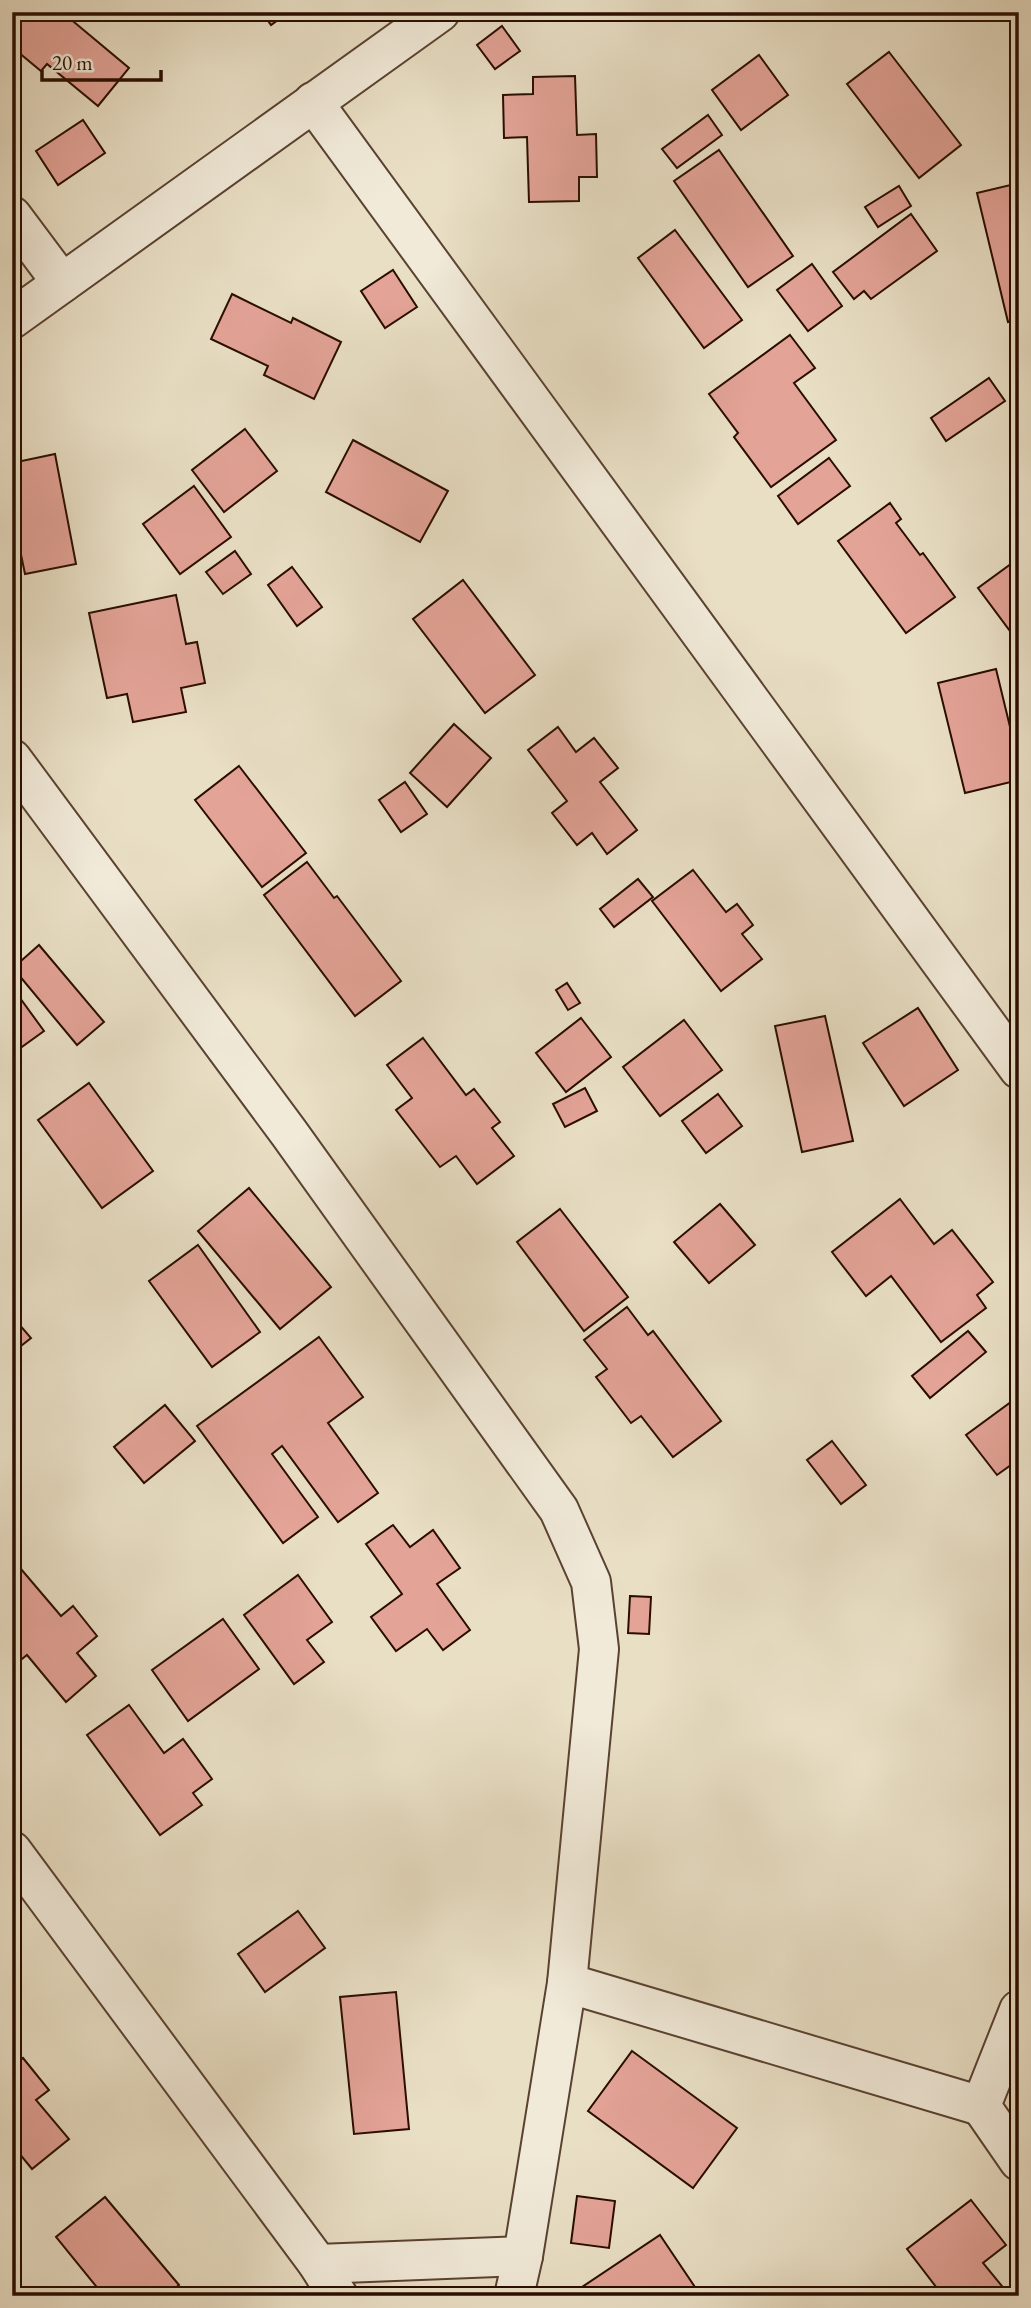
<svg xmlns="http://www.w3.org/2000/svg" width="1031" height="2308" font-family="'EB Garamond',serif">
	<rect width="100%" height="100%" fill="#e9dfc5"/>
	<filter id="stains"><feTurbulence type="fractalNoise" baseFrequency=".00286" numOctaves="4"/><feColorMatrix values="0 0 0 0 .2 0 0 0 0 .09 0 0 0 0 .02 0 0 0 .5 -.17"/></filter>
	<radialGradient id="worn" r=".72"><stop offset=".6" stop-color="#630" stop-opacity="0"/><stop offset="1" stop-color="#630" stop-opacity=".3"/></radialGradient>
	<g fill="#e3a397" stroke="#2a0d00" stroke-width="2">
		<path d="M20,12H62L129,68L98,106L47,64L41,71L12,47V22Z"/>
		<path d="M262,12H289L271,25Z"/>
		<path d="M502,26L520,51L495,69L477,45Z"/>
		<path d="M889,52L961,145L919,178L847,84Z"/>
		<path d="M759,55L788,95L741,130L712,90Z"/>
		<path d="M575,76L577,135L596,134L597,177H579V201L529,202L527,137L504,138L503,95L533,94V77Z"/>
		<path d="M708,115L722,135L677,168L662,149Z"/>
		<path d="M83,120L105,153L58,185L36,151Z"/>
		<path d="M719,150L793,256L748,287L674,181Z"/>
		<path d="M1019,183V320L1008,322L977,193Z"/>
		<path d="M899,186L911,206L878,227L865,207Z"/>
		<path d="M911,214L937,251L871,299L864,291L854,299L833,272Z"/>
		<path d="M675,230L742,320L704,348L638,258Z"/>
		<path d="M812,264L842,306L808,331L777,290Z"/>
		<path d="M393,270L417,307L385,328L361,291Z"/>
		<path d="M232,294L291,323L293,318L341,342L314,399L264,375L268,366L211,339Z"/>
		<path d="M790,335L815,368L794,383L836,440L771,487L734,437L738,433L709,394Z"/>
		<path d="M989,378L1005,401L946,441L931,418Z"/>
		<path d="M245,429L277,471L224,512L192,470Z"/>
		<path d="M353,440L448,491L420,542L326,492Z"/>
		<path d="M55,454L76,564L25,574L12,511V463Z"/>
		<path d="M829,458L850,486L798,524L778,496Z"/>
		<path d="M194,486L231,537L180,574L143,524Z"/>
		<path d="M890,503L901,519L896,523L920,555L923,553L955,597L906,633L838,541Z"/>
		<path d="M235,551L251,574L223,594L206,572Z"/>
		<path d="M1019,558V624L1010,631L978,588Z"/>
		<path d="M292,567L322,607L297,626L268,585Z"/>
		<path d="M463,580L535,675L485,713L413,619Z"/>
		<path d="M176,595L186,644L197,642L205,683L181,688L186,712L133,722L127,694L107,698L89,613Z"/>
		<path d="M996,669L1019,764V780L965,793L938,683Z"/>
		<path d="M454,724L491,758L447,807L410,773Z"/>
		<path d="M558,727L576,752L594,738L618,768L600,782L637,830L607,854L592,833L577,845L552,813L567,801L528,750Z"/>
		<path d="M239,766L306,853L262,887L195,800Z"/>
		<path d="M405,782L427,814L401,832L379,800Z"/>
		<path d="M307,862L334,898L337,896L401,981L355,1016L264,895Z"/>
		<path d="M693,870L726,912L737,904L753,925L742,934L762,959L721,991L652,901Z"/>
		<path d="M638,879L653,897L614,927L600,909Z"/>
		<path d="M39,945L104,1022L77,1045L13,968Z"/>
		<path d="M567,983L580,1003L568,1010L556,990Z"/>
		<path d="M12,987L44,1031L12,1054Z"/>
		<path d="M918,1008L958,1070L904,1106L863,1043Z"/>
		<path d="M825,1016L853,1141L802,1152L775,1026Z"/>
		<path d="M581,1018L611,1057L566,1092L536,1053Z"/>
		<path d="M684,1020L722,1070L660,1116L623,1067Z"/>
		<path d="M423,1038L466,1095L474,1089L500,1122L492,1128L514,1156L477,1184L456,1156L440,1167L396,1110L412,1098L387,1065Z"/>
		<path d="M89,1083L153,1171L102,1208L38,1120Z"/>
		<path d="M585,1088L597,1111L565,1127L553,1104Z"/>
		<path d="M718,1094L742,1126L706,1153L682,1121Z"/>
		<path d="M249,1188L331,1287L280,1329L198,1231Z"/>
		<path d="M900,1199L934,1244L952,1230L993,1282L977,1295L986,1308L941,1342L891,1276L866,1296L832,1252Z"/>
		<path d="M720,1204L755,1245L709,1283L674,1242Z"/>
		<path d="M560,1209L628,1297L584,1331L517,1242Z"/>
		<path d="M198,1245L260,1332L212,1367L149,1281Z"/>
		<path d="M627,1307L648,1335L653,1331L721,1421L673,1457L641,1416L631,1423L596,1377L607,1369L584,1340Z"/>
		<path d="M12,1316L31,1338L12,1353Z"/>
		<path d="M968,1331L986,1352L930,1398L912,1376Z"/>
		<path d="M319,1337L363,1397L328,1423L378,1493L338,1522L282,1446L272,1454L318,1517L283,1543L197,1426Z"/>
		<path d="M1019,1396V1473L1017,1475L1011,1465L997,1475L966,1435Z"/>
		<path d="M165,1405L195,1441L144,1483L114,1447Z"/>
		<path d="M832,1441L866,1485L841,1504L807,1460Z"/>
		<path d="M393,1525L410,1547L433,1530L460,1568L437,1584L470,1630L443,1650L427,1629L396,1651L371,1617L402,1594L366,1544Z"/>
		<path d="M15,1562L61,1616L73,1606L97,1636L77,1653L96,1676L66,1702L27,1655L12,1667V1564Z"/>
		<path d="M298,1575L332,1622L307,1640L324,1662L294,1684L244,1615Z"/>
		<path d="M630,1596L651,1597L649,1634L628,1633Z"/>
		<path d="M223,1619L259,1669L188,1721L152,1670Z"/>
		<path d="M129,1705L164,1753L183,1739L212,1779L193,1793L202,1805L160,1835L87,1735Z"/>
		<path d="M298,1911L325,1948L265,1992L238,1954Z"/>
		<path d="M396,1992L409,2129L354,2134L340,1997Z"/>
		<path d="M632,2051L737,2128L693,2188L588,2111Z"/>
		<path d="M23,2058L49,2090L36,2100L69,2139L32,2169L14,2147L12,2148V2067Z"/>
		<path d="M577,2196L615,2201L609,2248L571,2243Z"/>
		<path d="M105,2197L179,2285L166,2296H104L56,2237Z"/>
		<path d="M971,2200L1006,2245L983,2263L1006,2291L1000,2296H943L907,2249Z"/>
		<path d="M660,2235L701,2296H575L573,2293Z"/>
	</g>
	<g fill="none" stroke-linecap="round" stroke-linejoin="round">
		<defs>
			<g id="minor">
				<path d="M313,102L1019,1069"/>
				<path d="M12,216L62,283"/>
				<path d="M12,319L440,12"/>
				<path d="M12,759L289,1133L559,1510L591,1582L599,1649L567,1983L523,2256L514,2296"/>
				<path d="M12,1851L318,2264L338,2296"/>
				<path d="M567,1983L981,2106"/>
				<path d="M1019,2010L981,2106L1019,2161"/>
				<path d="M318,2264L523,2256"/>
			</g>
		</defs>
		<use href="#minor" stroke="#5a4231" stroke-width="42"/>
		<use href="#minor" stroke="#f1ead9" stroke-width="38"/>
	</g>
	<rect width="1031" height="2308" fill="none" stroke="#e9dfc5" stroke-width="42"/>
	<rect x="14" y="14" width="1003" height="2280" fill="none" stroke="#2a0d00" stroke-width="3.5"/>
	<rect x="21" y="21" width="989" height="2266" fill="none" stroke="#2a0d00" stroke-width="2"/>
	<path d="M42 70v10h119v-10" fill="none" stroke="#2a0d00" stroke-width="3.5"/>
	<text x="52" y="70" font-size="21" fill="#2a0d00" stroke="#f1ead9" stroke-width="5" paint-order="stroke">20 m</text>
	<rect width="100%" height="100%" filter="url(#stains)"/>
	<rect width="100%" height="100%" fill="url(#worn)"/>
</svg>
